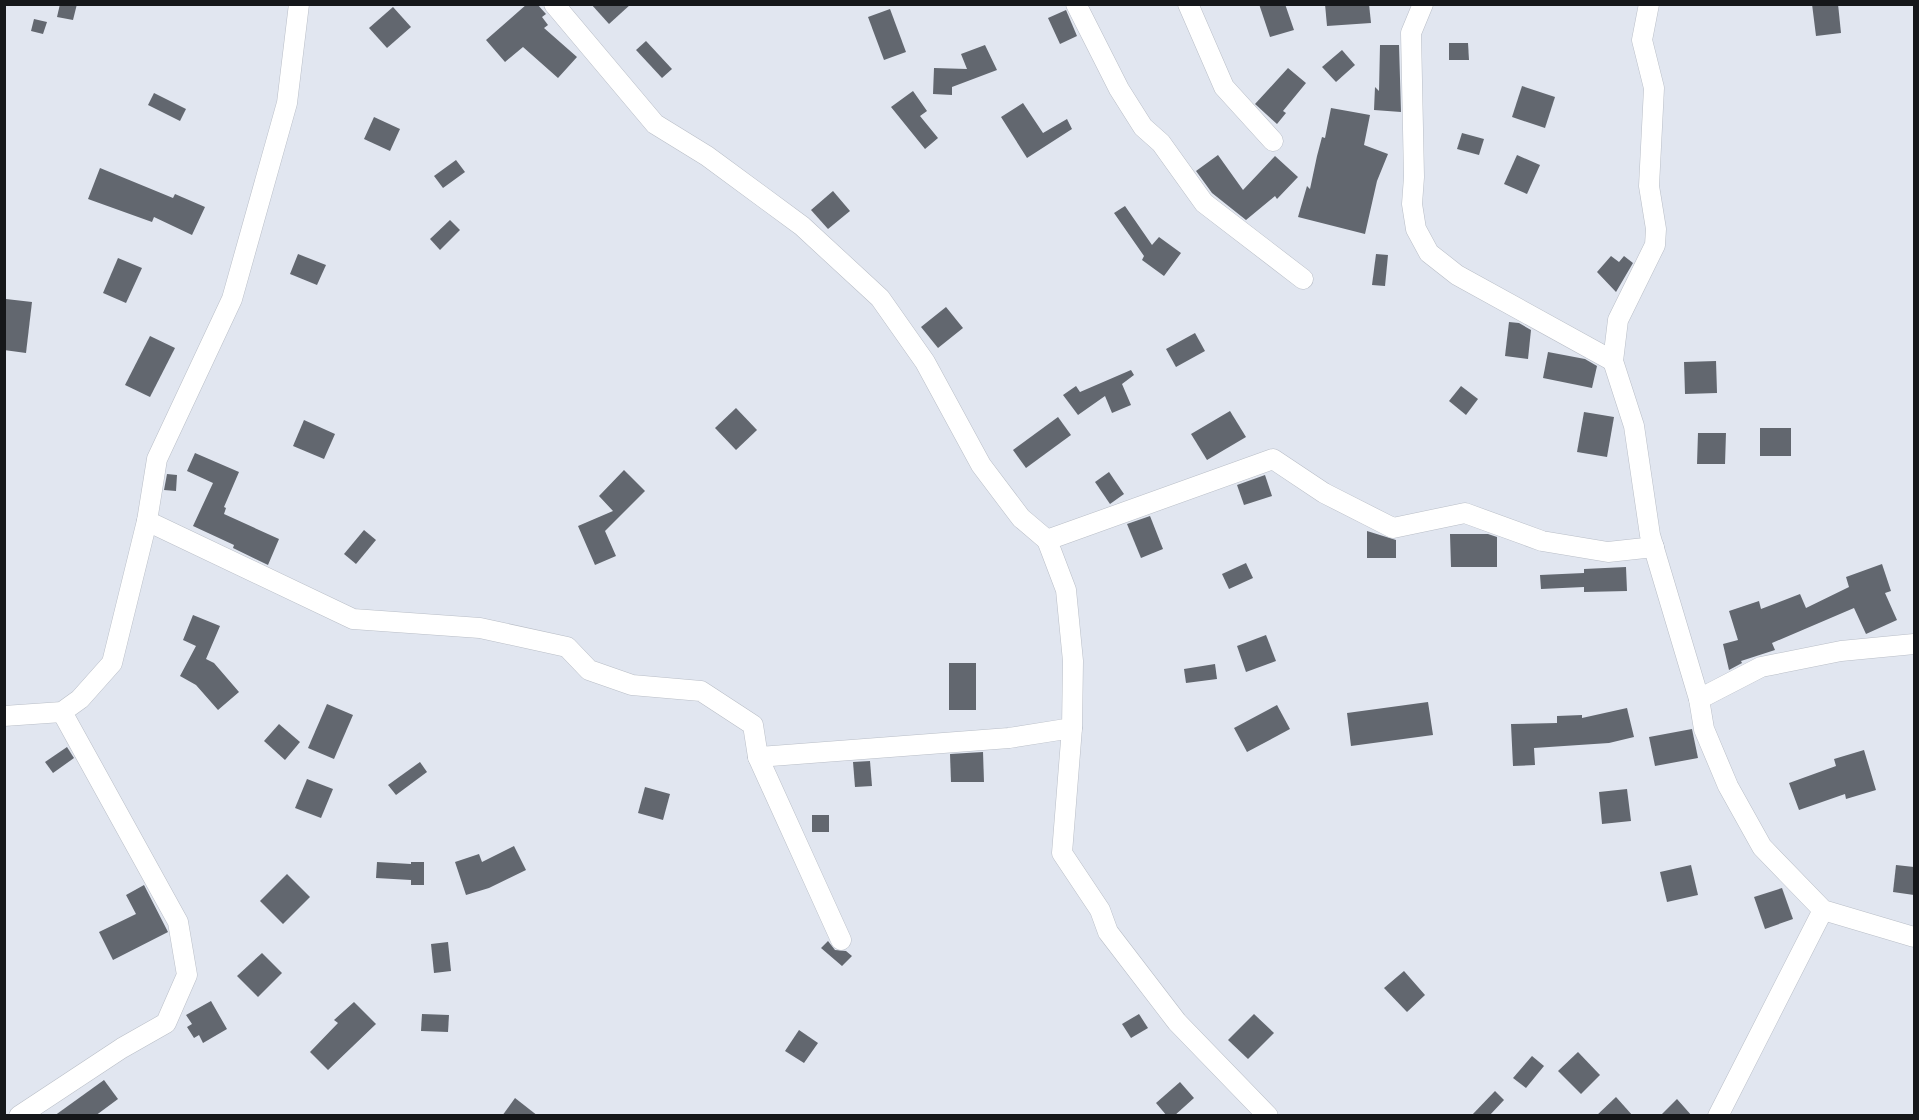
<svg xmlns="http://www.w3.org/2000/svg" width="1919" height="1120" font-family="'Alegreya Sans',sans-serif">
	<rect width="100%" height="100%" fill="#e1e6f0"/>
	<g fill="#62676f">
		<path d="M60,4H77L73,20L57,17Z"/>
		<path d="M527,4H537L546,14L542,17L548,25L544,28L577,57L558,78L523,47L505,62L486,40Z"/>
		<path d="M591,4H631L609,24Z"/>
		<path d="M1259,4H1285L1294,30L1270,37Z"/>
		<path d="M1325,4H1369L1371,23L1327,26Z"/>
		<path d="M1812,4H1838L1841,33L1816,36Z"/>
		<path d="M393,7L411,27L387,48L369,28Z"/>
		<path d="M890,9L906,52L884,60L868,17Z"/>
		<path d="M1066,10L1077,36L1060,44L1048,18Z"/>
		<path d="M34,19L47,22L43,34L31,31Z"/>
		<path d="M646,41L672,69L662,78L636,50Z"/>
		<path d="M1449,43H1468L1469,60H1449Z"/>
		<path d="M985,45L997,70L952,87V95L933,94L934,68L967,69L961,54Z"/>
		<path d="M1380,45H1399L1401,112L1374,110L1375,87L1379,91Z"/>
		<path d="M1342,50L1355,65L1336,82L1322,67Z"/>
		<path d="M1288,68L1306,83L1283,111L1286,113L1277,124L1255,104Z"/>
		<path d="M1522,86L1555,97L1545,128L1512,117Z"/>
		<path d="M913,91L927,111L920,116L938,138L925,149L891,107Z"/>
		<path d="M154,93L186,109L180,121L148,105Z"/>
		<path d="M1023,103L1043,133L1067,119L1072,129L1027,158L1001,117Z"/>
		<path d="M1331,108L1370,115L1364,145L1388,154L1377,181L1365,234L1298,217L1307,186L1310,189L1317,156L1322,137L1325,138Z"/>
		<path d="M374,117L400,129L390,151L364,139Z"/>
		<path d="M1462,133L1484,139L1479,155L1457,149Z"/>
		<path d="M1218,155L1243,190L1275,156L1298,177L1277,199L1275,196L1246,220L1212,193L1196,171Z"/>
		<path d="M1517,155L1540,165L1527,194L1504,184Z"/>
		<path d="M456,160L465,172L443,188L434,176Z"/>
		<path d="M100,168L173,198L175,194L205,207L192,235L154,217L152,222L88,199Z"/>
		<path d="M833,191L850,211L828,229L811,210Z"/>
		<path d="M1125,206L1152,245L1159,237L1181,253L1164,276L1142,260L1144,256L1114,213Z"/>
		<path d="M450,220L460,230L440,250L430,239Z"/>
		<path d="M298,254L326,265L317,285L290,274Z"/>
		<path d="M1376,254L1388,255L1385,286L1372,285Z"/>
		<path d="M1611,256L1619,262L1624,256L1633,263L1616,292L1597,272Z"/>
		<path d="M118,258L142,268L126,303L103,293Z"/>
		<path d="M6,299L32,302L26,353L4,350Z"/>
		<path d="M946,307L963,328L938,348L921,327Z"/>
		<path d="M1509,322L1519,323L1531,330L1528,359L1505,356Z"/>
		<path d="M1195,333L1205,351L1176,367L1166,349Z"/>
		<path d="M150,336L175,348L150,397L125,385Z"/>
		<path d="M1548,352L1585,359L1597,366L1592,388L1543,378Z"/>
		<path d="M1716,361L1717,393L1685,394L1684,362Z"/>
		<path d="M1131,370L1134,375L1122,384L1131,405L1112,413L1105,396L1078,415L1063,395L1076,386L1080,392Z"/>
		<path d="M1461,386L1478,399L1466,415L1449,401Z"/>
		<path d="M736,408L757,430L736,450L715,428Z"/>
		<path d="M1230,411L1246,437L1207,460L1191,434Z"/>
		<path d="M1584,412L1614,417L1607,457L1577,452Z"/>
		<path d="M1058,417L1071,435L1026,468L1013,450Z"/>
		<path d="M304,420L335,434L324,459L293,446Z"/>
		<rect x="1760" y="428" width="31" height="28"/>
		<path d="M1698,433H1726L1725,464H1697Z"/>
		<path d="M195,453L239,472L224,507L226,508L224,514L279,539L268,565L233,548L234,545L193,526L213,483L187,471Z"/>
		<path d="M624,470L645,491L605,531L616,556L595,565L578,526L613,511L599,496Z"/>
		<path d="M1109,472L1124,494L1110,504L1095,482Z"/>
		<path d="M167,474L177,475L176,491L164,490Z"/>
		<path d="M1265,475L1272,496L1244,505L1237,485Z"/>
		<path d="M1150,516L1163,549L1141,558L1127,524Z"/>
		<path d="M364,530L376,540L356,564L344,554Z"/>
		<path d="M1367,531L1396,540V558H1367Z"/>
		<path d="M1450,534H1488L1497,537V567H1451Z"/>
		<path d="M1246,563L1253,578L1229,589L1222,574Z"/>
		<path d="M1882,564L1891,591L1885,593L1897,620L1866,634L1854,608L1772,643L1775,650L1741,661L1742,663L1729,670L1723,644L1738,640L1729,611L1759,601L1761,609L1800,594L1806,608L1849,587L1846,577Z"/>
		<path d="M1626,567L1627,591L1584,592V587L1541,589L1540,575L1584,573V569Z"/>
		<path d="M193,615L220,626L206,659L214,663L239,692L218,710L196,685L180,676L196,646L183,640Z"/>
		<path d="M1266,635L1276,661L1246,672L1237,646Z"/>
		<rect x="949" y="663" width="27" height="47"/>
		<path d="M1215,664L1217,679L1186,683L1184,669Z"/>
		<path d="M1428,702L1433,735L1351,746L1347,713Z"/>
		<path d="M327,704L353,715L334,759L308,748Z"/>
		<path d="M1277,705L1290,729L1247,752L1234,728Z"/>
		<path d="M1627,708L1634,737L1609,743L1534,748L1535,765L1513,766L1511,724L1557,723V716L1582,715V718Z"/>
		<path d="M279,724L300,742L285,760L264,741Z"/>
		<path d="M1692,729L1698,758L1655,766L1649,737Z"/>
		<path d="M67,747L74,758L53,773L45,762Z"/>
		<path d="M1864,750L1876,790L1846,799L1845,794L1799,810L1789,783L1836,766L1834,759Z"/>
		<path d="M983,752L984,782H951L950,754Z"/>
		<path d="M870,761L872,786L855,787L853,762Z"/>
		<path d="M420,762L427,772L396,795L388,785Z"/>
		<path d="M307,779L333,789L321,818L295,808Z"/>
		<path d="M645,787L670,794L663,820L638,813Z"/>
		<path d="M1627,789L1631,821L1602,824L1599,792Z"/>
		<rect x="812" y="815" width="17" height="17"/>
		<path d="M514,846L526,870L489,888L466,895L455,862L479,854L482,862Z"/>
		<path d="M377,862L411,864V862H424V885H411V880L376,878Z"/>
		<path d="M1691,865L1698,895L1667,902L1660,872Z"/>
		<path d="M1896,865L1914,867V895L1893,892Z"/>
		<path d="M287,874L310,897L283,924L260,901Z"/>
		<path d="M144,885L168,932L113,960L99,932L136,914L126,895Z"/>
		<path d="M1782,888L1793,919L1765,929L1754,897Z"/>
		<path d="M828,941L835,950L846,951L852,956L842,966L821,948Z"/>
		<path d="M448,942L451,971L434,973L431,944Z"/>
		<path d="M262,953L282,973L258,997L237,976Z"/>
		<path d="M1404,971L1425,995L1407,1012L1384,988Z"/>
		<path d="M211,1001L227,1029L203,1043L199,1035L194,1038L187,1027L192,1024L186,1015Z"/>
		<path d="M354,1002L376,1024L328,1070L310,1052L338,1023L334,1020Z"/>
		<path d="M422,1014L449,1015L448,1032L421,1031Z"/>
		<path d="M1139,1014L1148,1028L1131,1038L1122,1024Z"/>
		<path d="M1254,1014L1274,1033L1248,1059L1228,1040Z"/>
		<path d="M799,1030L818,1043L804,1063L785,1051Z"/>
		<path d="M1578,1052L1600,1075L1581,1094L1558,1071Z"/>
		<path d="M1532,1056L1544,1066L1526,1088L1513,1078Z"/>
		<path d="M104,1080L118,1099L95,1116H54Z"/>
		<path d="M1180,1082L1194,1098L1174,1116H1167L1156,1103Z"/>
		<path d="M1495,1091L1504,1100L1489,1116H1471Z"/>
		<path d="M1616,1097L1633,1116H1596Z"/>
		<path d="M515,1098L538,1116H502Z"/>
		<path d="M1677,1099L1692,1116H1660Z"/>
	</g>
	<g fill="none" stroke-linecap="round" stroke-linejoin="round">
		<defs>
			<g id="street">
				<path d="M554,4L655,124L707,156L802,226L880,298L925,362L981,465L1021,518L1047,540"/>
				<path d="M1076,4L1119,89L1143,127L1161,143L1204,203L1303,279"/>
				<path d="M1188,4L1224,87L1273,141"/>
				<path d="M1423,4L1411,33L1414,177L1412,204L1416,229L1429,253L1457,275L1613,361"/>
				<path d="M1649,4L1642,40L1654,88L1649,186L1656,229L1655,245L1618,320L1613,361L1634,426L1650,535L1699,699L1704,729L1728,786L1762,847L1823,910L1914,937"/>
				<path d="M147,521L353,619L480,628L567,647L589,670L632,685L701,691L753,725L758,757L841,940"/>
				<path d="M1699,699L1761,667L1841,651L1914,644"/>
				<path d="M4,716L62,712L80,699L112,663L147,521L157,459L232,299L287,103L299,4"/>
				<path d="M1072,728L1062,853L1100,910L1108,932L1177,1022L1268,1116"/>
				<path d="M758,757L1009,738L1072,728L1073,661L1066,590L1047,540L1273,459L1324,493L1393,528L1465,513L1542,541L1608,552L1654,547"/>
				<path d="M19,1116L122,1048L166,1023L187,975L178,922L62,712"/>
				<path d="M1718,1116L1823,910"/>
			</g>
		</defs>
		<use href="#street" stroke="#b9bec7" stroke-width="21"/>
		<use href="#street" stroke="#fff" stroke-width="20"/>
	</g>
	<rect width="1919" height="1120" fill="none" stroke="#15171a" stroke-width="12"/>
</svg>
